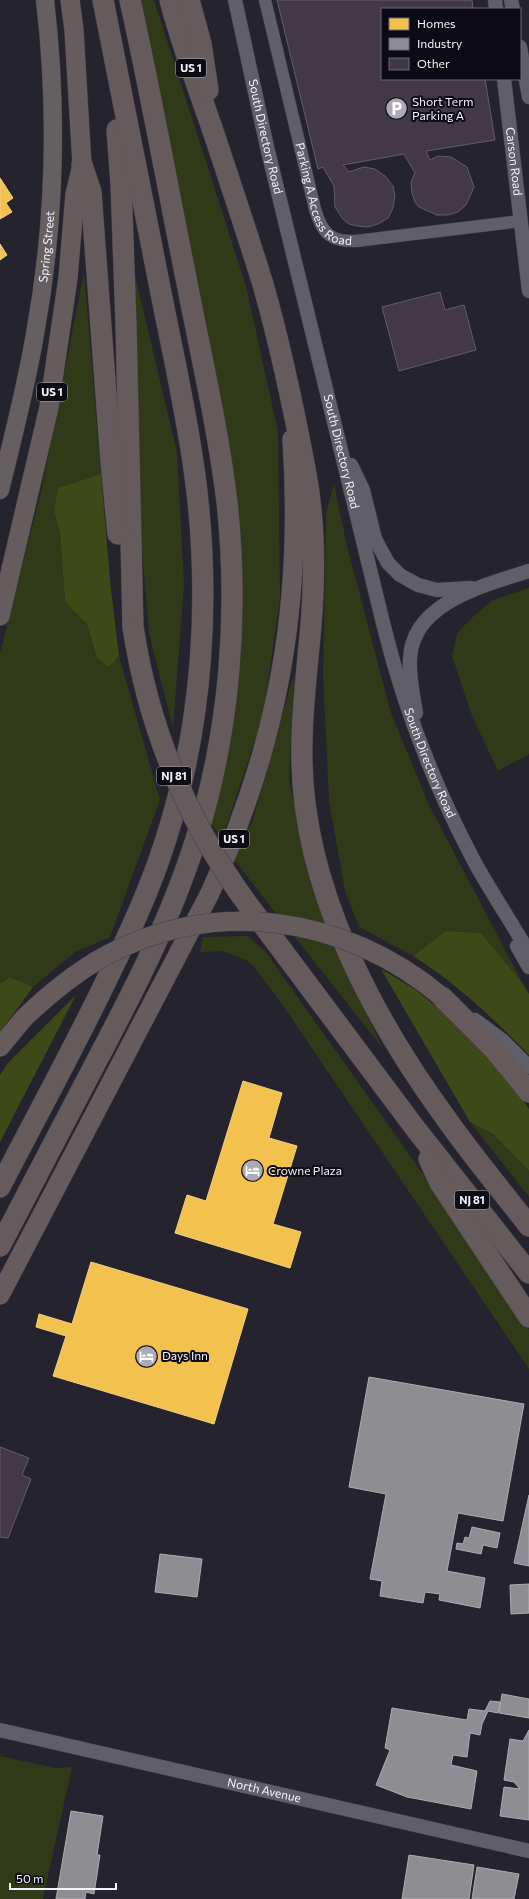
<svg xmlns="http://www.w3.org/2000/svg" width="529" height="1899" font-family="Commissioner,sans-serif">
	<rect width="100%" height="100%" fill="#25232e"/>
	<g fill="#303a18">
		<path d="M139,0H154L246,286L278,432L280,599L263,717L222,839L209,820L232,715L208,357L178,181Z"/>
		<path d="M84,272L101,474L58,489L54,511L60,532L65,602L87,624L97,658L109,667L119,656L160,800L110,937L75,952L33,987L10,977L0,984V653L41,492Z"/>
		<path d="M134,272L177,452L184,585L173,728L149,633L136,476Z"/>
		<path d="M334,484L347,546L391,713L429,805L523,984L481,933L446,931L413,956L359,927L345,891L329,801L323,675L326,514Z"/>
		<path d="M529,588V754L498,771L472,716L452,656L457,633L474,616L493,600Z"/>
		<path d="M294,674L289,780L310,881L337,954L384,1050L234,860L252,822Z"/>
		<path d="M248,936L265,951L428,1181L529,1330V1369L282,1004L250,962L223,951L200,952L203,937Z"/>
		<path d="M470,1122L493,1134L529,1171V1197Z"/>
		<path d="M0,1756L56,1768L72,1767L43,1899H0Z"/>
	</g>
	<g fill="#3d4a17">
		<path d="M101,474L111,590L119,656L109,667L97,658L87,624L65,602L60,532L54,511L58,488Z"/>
		<path d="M446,931L481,933L523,984L529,994V1055C493,1018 456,983 413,956Z"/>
		<path d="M381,969L416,990L465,1030L523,1100L529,1109V1171L493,1134L470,1122Z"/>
		<path d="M10,977L33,987L0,1032V984Z"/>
		<path d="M76,995L0,1142V1075L8,1063Z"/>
	</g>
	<g fill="#f2c14e" stroke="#f3d082">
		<path d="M0,178L13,198L6,203L12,212L0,219Z"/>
		<path d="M0,244L7,255L0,260Z"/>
		<path d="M243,1081L282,1093L269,1138L297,1146L273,1224L301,1232L290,1268L175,1233L187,1195L206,1201Z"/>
		<path d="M91,1262L248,1309L214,1424L53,1376L66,1336L36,1327L39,1314L72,1324Z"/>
	</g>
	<g fill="#8d8d92" stroke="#acacb2">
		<path d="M369,1377L524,1404L503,1521L458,1513L447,1571L485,1578L480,1608L439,1600L440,1594L425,1592L423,1603L380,1596L382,1581L370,1579L386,1494L349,1487Z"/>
		<path d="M529,1495V1566L514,1563Z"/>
		<path d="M472,1527L500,1533L497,1548L483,1545L481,1554L456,1549L457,1543L463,1544L465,1537L469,1538Z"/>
		<path d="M160,1554L202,1559L197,1597L155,1592Z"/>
		<path d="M529,1584V1613L511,1614L510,1585Z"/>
		<path d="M502,1694L529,1699V1718L499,1713Z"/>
		<path d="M490,1701L500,1702L498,1713L488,1711L482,1724L480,1735L470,1733L467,1757L453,1755L451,1765L477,1771L471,1809L407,1797L376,1785L390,1750L385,1748L392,1708L467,1720L469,1709L485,1711Z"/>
		<path d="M529,1730V1820L500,1816L504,1787L520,1789L514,1782L504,1780L510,1739L523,1741Z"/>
		<path d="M71,1811L103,1816L97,1855H100L94,1894L86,1892L85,1899H56Z"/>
		<path d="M409,1855L474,1865L469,1899H402Z"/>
		<path d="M477,1867L519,1874L514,1899H472Z"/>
	</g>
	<g fill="#433848" stroke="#615d66">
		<path d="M277,0H472L473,9H382V79H485L495,140L426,151L430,160L438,156L451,157L467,167L474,187L466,205L458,212L448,215H437L419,207L415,202L412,193L411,182L415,173L404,154L343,165L349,172L364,167L375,169L385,176L393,186L395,196L393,208L388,218L378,224L368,227L357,226L349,224L343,219L335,207L334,186L323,167L318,169Z"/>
		<path d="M440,292L445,310L464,305L476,350L399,371L382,307Z"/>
		<path d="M0,1447L29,1458L22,1475L31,1479L8,1538L0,1537Z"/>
	</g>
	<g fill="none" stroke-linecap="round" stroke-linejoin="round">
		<defs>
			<g id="minor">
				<path id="s1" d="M265,0L315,209C322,233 330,242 356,241L521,221"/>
			</g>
			<g id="tertiary">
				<path id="s2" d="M235,0L267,147L384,627C404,708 434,785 473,859C490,891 511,921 529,953"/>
				<path d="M495,0L496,9"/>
				<path d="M511,0L513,9"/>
				<path d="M520,47L529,97"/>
				<path id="s3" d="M504,79L529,291"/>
				<path d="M351,465L363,490L375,539L388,563L400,575L418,585L437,590L471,588"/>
				<path d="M416,713C413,695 409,677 410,659C412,602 486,585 529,571"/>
				<path d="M517,946L529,967"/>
				<path d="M475,1020L502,1040L529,1067"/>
				<path id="s4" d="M0,1730L529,1851"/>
			</g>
			<g id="primary">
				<path id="s5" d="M0,490C13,438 26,387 35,334C55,224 58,111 45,0"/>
			</g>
			<g id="trunk">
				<path d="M0,616L49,407L68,278L75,194L82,165L74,30L70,0"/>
				<path d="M0,1047L24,1018"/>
				<path d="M0,1295L210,893C279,742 303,604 292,439"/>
			</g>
			<g id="motorway">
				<path d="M170,0C182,47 200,92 215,137C231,185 247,233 262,281C280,343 294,410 306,474C315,523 315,575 311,625C307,671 301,716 302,762C304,888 372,1017 445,1117C471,1154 501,1190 529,1226"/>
				<path d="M189,0L201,44L208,90"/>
				<path d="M117,130L121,184L126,324L133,627"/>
				<path d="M82,165L91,192L111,462L118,534"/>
				<path d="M252,910L415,1128L529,1273"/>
				<path d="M442,997L494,1049L529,1092"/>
				<path d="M429,1159L440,1183L529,1317"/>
				<path d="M0,1187C36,1117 74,1048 108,977C130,932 151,887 166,839C203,723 211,597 195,476C187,415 173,354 161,293C142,195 122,98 103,0"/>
				<path d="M0,1246C31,1186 63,1126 94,1066C133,992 171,919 196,839C230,731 239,614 227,502C218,428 201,356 187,283C168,189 151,94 130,0"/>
			</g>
		</defs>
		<use href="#minor" stroke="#403f48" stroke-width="13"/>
		<use href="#tertiary" stroke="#403f48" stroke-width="15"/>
		<use href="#primary" stroke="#403f48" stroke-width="19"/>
		<use href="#trunk" stroke="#403f48" stroke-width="20"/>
		<use href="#motorway" stroke="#403f48" stroke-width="22"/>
		<use href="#minor" stroke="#605f68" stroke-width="12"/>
		<use href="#tertiary" stroke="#605f68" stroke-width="14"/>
		<use href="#primary" stroke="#665f61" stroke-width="18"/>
		<use href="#trunk" stroke="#665c5e" stroke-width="19"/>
		<use href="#motorway" stroke="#655a5c" stroke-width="21"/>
		<defs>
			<path id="trunk-bridge" d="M24,1018C47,996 71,976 98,960C211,895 345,915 442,997"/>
			<path id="motorway-bridge" d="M133,627C149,732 188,824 251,909"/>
		</defs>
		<use href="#trunk-bridge" stroke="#403f48" stroke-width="20" stroke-linecap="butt"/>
		<use href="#motorway-bridge" stroke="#403f48" stroke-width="22" stroke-linecap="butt"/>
		<use href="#trunk-bridge" stroke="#665c5e" stroke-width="19"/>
		<use href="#motorway-bridge" stroke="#655a5c" stroke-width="21"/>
	</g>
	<defs>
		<symbol id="parking-disc" viewBox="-11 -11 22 22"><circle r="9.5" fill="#acaab5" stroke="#0c0a12"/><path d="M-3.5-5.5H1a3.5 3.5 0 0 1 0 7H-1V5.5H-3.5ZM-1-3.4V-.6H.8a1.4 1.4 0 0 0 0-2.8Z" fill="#fff"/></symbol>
		<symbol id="hotel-disc" viewBox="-11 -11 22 22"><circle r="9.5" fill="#acaab5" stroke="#0c0a12"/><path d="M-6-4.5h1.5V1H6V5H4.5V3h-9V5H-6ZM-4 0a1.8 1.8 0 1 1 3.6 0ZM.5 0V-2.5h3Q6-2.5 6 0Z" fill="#fff"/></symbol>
	</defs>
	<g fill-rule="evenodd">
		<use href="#parking-disc" x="384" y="96" width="25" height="25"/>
		<use href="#hotel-disc" x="240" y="1158" width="25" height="25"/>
		<use href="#hotel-disc" x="134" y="1344" width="25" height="25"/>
	</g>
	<g text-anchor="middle" stroke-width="4" stroke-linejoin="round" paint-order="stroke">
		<g fill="#0c0a12" stroke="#aeadb6" stroke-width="1">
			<rect x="176" y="59" width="30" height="18" rx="3"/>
			<rect x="37" y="383" width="30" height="18" rx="3"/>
			<rect x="157" y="767" width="34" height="18" rx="3"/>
			<rect x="219" y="830" width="30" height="18" rx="3"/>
			<rect x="455" y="1191" width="34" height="18" rx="3"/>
		</g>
		<g font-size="11" font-weight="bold" fill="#f4f3fd">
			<text x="191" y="72">US 1</text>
			<text x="52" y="396">US 1</text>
			<text x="174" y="780">NJ 81</text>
			<text x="234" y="843">US 1</text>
			<text x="472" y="1204">NJ 81</text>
		</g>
		<g font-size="12" fill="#f4f3fd" stroke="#0c0a12" text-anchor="start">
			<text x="412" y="106">Short Term<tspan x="412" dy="14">Parking A</tspan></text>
			<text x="268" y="1175">Crowne Plaza</text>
			<text x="162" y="1360">Days Inn</text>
		</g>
		<g font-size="12" fill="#f4f3fd" stroke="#0c0a12">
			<text dy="4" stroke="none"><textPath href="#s2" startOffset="140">South Directory Road</textPath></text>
			<text dy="4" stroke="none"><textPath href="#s3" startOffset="83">Carson Road</textPath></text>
			<text dy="4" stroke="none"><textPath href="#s1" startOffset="208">Parking A Access Road</textPath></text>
			<text dy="4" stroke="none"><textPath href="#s5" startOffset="248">Spring Street</textPath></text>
			<text dy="4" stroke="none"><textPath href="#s2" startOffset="464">South Directory Road</textPath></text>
			<text dy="4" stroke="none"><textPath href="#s2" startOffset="788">South Directory Road</textPath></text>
			<text dy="4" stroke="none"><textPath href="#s4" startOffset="271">North Avenue</textPath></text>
		</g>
	</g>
	<rect x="381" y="8" width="140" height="72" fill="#0c0a12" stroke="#696770"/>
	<rect x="389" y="18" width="20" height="12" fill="#f2c14e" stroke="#696770"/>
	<text x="417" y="28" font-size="12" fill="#f4f3fd">Homes</text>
	<rect x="389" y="38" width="20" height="12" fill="#8d8d92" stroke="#696770"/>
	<text x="417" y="48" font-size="12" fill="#f4f3fd">Industry</text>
	<rect x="389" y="58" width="20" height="12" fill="#433848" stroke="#696770"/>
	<text x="417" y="68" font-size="12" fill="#f4f3fd">Other</text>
	<path d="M10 1883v6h106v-6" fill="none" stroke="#f4f3fd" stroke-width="2"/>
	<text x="16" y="1883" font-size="12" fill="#f4f3fd" stroke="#0c0a12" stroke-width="3" paint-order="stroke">50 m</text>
</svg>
